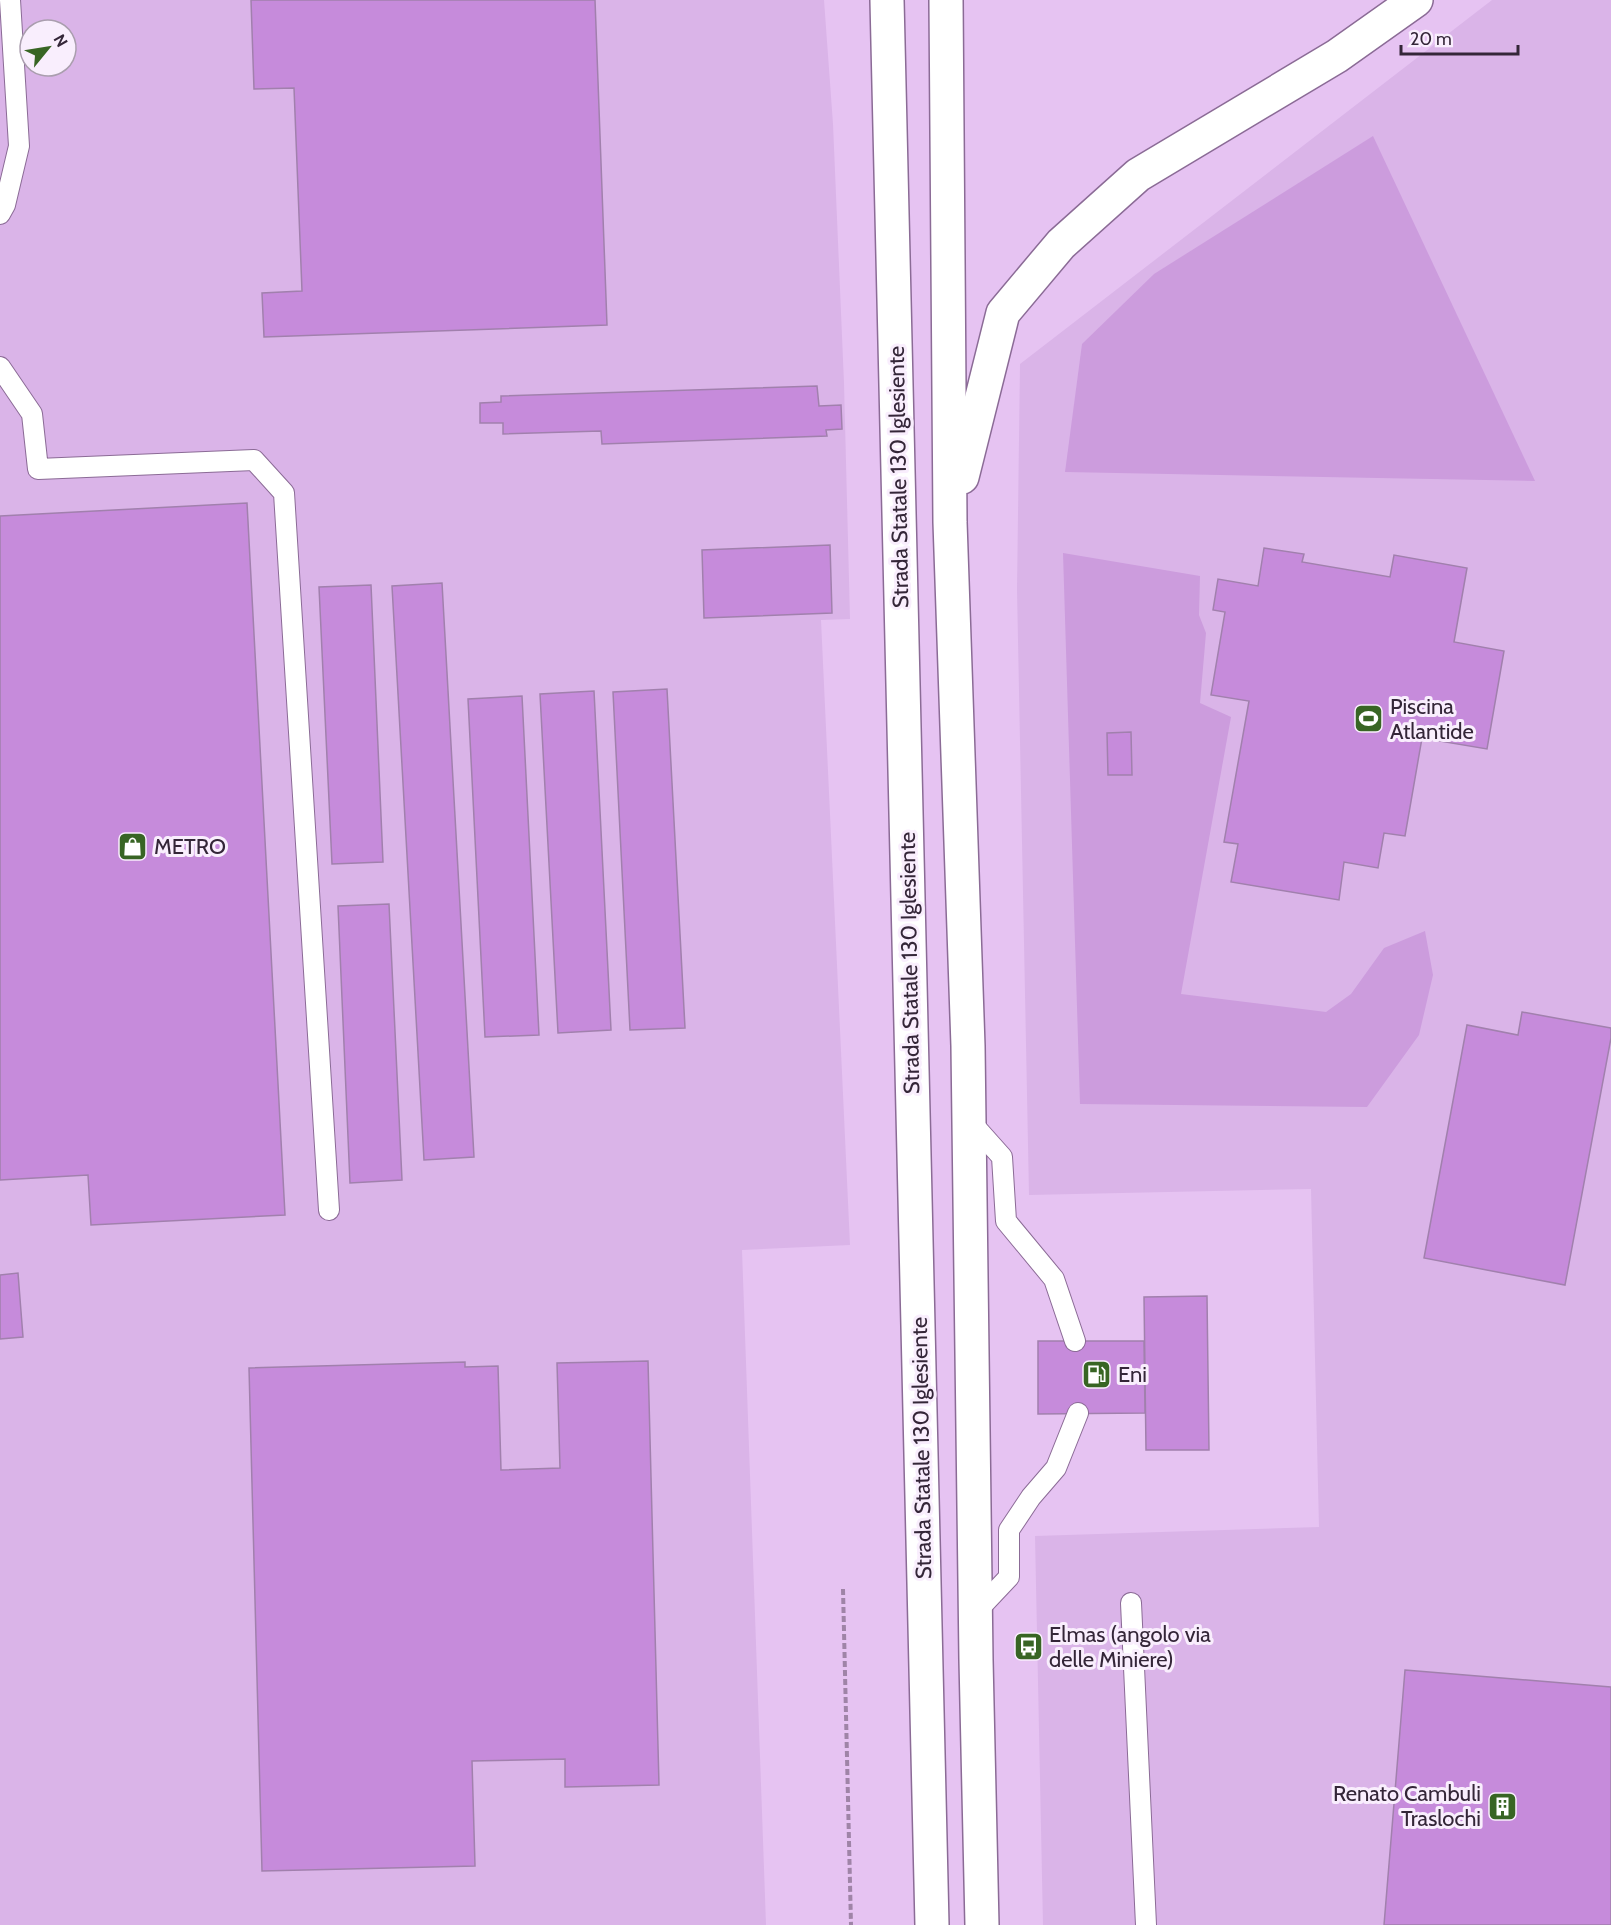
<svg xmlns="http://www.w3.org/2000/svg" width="1611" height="1925" font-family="Cabin,sans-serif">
	<rect width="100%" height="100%" fill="#e6c3f2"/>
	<g fill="#dab4e8" fill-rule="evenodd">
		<path d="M0,0H824L833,124L844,383L850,619L821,620L850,1245L742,1250L766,1925H0ZM30,30H66V66H30Z"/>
		<path d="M1492,0H1611V1925H1043L1035,1536L1319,1527L1311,1189L1029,1195L1017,590L1020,364Z"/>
	</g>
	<g fill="#cc9cdd">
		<path d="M1373,136L1535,481L1065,472L1082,344L1154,274Z"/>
		<path d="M1063,553L1200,576L1199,615L1206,633L1200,703L1231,717L1181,994L1326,1012L1351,994L1384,948L1425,931L1433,975L1419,1035L1367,1107L1080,1104Z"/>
	</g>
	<g fill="#c68bdb" stroke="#a180ad" stroke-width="1.5">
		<path d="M251,0H595L607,325L264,337L262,293L302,291L294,88L254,89Z"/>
		<path d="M817,386L819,406L841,405L842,429L826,430L827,436L602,444L601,431L503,434V423H480V403L501,402V396Z"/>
		<path d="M247,503L285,1215L91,1225L88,1175L0,1180V516Z"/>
		<path d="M830,545L832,613L704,618L702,550Z"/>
		<path d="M1264,548L1304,554L1302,562L1390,577L1394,555L1467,568L1454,642L1504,651L1487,749L1422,738L1405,836L1384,833L1378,868L1344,862L1339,900L1231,882L1238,844L1224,842L1249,701L1211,695L1225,612L1213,610L1218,579L1258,586Z"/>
		<path d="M442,583L474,1157L424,1160L392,586Z"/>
		<path d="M371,585L383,862L332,864L319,587Z"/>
		<path d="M667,689L685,1028L630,1030L613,692Z"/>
		<path d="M594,691L611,1030L558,1033L540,694Z"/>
		<path d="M522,696L539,1035L485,1037L468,699Z"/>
		<path d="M1131,732L1132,775H1108L1107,733Z"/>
		<path d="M389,904L402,1180L350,1183L338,906Z"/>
		<path d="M1522,1012L1611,1028V1038L1565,1285L1424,1258L1467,1025L1518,1035Z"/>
		<path d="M18,1273L23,1337L0,1339V1275Z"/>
		<path d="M1207,1296L1209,1450H1146L1144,1297Z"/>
		<path d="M1038,1341H1144L1145,1413L1038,1414Z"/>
		<path d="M648,1361L659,1785L565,1787V1759L472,1761L475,1866L262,1871L249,1368L465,1362V1367L498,1366L501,1470L560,1468L557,1363Z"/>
		<path d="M1405,1670L1611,1687V1925H1384Z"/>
	</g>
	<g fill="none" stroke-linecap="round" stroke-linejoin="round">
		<defs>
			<g id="lane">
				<path d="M0,214L5,205L19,146L10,0"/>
				<path d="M0,367L32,414L38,469L254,460L284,493L329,1210"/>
				<path d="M969,1120L1002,1157L1006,1221L1054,1279L1075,1341"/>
				<path d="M1131,1603L1146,1925"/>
				<path d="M976,1612L1009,1577V1530L1031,1497L1056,1468L1078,1413"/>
			</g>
			<g id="highway">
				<path d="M887,0L932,1925"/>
				<path d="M946,0L950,522L968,1046L976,1660L982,1925"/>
				<path d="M962,477L1003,313L1061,244L1138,175L1337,56L1416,0"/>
			</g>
		</defs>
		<use href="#lane" stroke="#8b6b96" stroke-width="22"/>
		<use href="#highway" stroke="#8b6b96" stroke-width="36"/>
		<path stroke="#9f84a7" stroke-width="4" stroke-dasharray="6 3" stroke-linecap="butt" d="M843,1589L851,1925"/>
		<use href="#lane" stroke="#fff" stroke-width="20"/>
		<use href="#highway" stroke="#fff" stroke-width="33"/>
	</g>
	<defs>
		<symbol id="stadium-square" viewBox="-11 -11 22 22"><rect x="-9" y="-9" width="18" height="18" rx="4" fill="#386524" stroke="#f9eefd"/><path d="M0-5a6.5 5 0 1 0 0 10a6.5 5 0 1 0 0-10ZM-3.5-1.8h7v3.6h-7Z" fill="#fff"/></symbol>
		<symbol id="shop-square" viewBox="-11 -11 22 22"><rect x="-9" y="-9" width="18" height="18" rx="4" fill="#386524" stroke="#f9eefd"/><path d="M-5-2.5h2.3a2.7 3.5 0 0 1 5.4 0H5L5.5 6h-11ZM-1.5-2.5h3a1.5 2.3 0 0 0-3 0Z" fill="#fff"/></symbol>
		<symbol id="fuel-square" viewBox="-11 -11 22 22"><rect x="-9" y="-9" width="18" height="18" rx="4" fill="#386524" stroke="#f9eefd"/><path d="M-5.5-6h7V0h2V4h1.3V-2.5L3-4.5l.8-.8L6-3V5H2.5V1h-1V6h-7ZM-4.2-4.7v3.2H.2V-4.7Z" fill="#fff"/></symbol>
		<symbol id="bus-square" viewBox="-11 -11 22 22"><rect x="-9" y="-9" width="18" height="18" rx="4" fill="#386524" stroke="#f9eefd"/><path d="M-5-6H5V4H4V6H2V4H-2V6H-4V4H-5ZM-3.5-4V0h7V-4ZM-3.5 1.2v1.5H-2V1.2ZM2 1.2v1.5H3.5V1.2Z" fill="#fff"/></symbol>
		<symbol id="building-square" viewBox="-11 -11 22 22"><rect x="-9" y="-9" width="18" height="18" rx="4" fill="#386524" stroke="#f9eefd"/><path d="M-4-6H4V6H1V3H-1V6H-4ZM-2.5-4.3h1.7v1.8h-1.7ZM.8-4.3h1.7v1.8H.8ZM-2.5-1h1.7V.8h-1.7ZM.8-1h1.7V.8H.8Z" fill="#fff"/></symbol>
	</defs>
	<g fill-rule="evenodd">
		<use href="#stadium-square" x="1352" y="702" width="33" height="33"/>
		<use href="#shop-square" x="116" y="830" width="33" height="33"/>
		<use href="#fuel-square" x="1080" y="1358" width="33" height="33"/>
		<use href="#bus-square" x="1012" y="1630" width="33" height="33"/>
		<use href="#building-square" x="1486" y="1790" width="33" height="33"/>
	</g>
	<g text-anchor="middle" stroke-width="6" stroke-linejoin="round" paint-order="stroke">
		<g font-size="22" fill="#342638" stroke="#f9eefd">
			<text transform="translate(898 477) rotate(-91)" y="8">Strada Statale 130 Iglesiente</text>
			<text transform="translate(909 963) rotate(-91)" y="8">Strada Statale 130 Iglesiente</text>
			<text transform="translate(921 1448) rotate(-91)" y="8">Strada Statale 130 Iglesiente</text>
		</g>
		<g font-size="22" fill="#342638" stroke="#f9eefd" text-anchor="start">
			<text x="1390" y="714">Piscina<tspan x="1390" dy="25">Atlantide</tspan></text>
			<text x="154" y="854">METRO</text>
			<text x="1118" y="1382">Eni</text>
			<text x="1049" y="1642">Elmas (angolo via<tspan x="1049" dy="25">delle Miniere)</tspan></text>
			<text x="1481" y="1801" text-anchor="end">Renato Cambuli<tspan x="1481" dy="25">Traslochi</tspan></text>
		</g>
	</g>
	<g transform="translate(48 48) rotate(60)"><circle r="28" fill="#f9eefd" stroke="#aa9eae" stroke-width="1.5"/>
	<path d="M0-4.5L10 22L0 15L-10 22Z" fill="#386524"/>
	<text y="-9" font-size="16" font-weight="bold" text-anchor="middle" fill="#342638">N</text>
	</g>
	<path d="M1401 45v9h117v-9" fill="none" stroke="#342638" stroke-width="3"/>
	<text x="1410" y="45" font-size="18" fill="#342638" stroke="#f9eefd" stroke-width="4.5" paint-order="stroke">20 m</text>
</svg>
